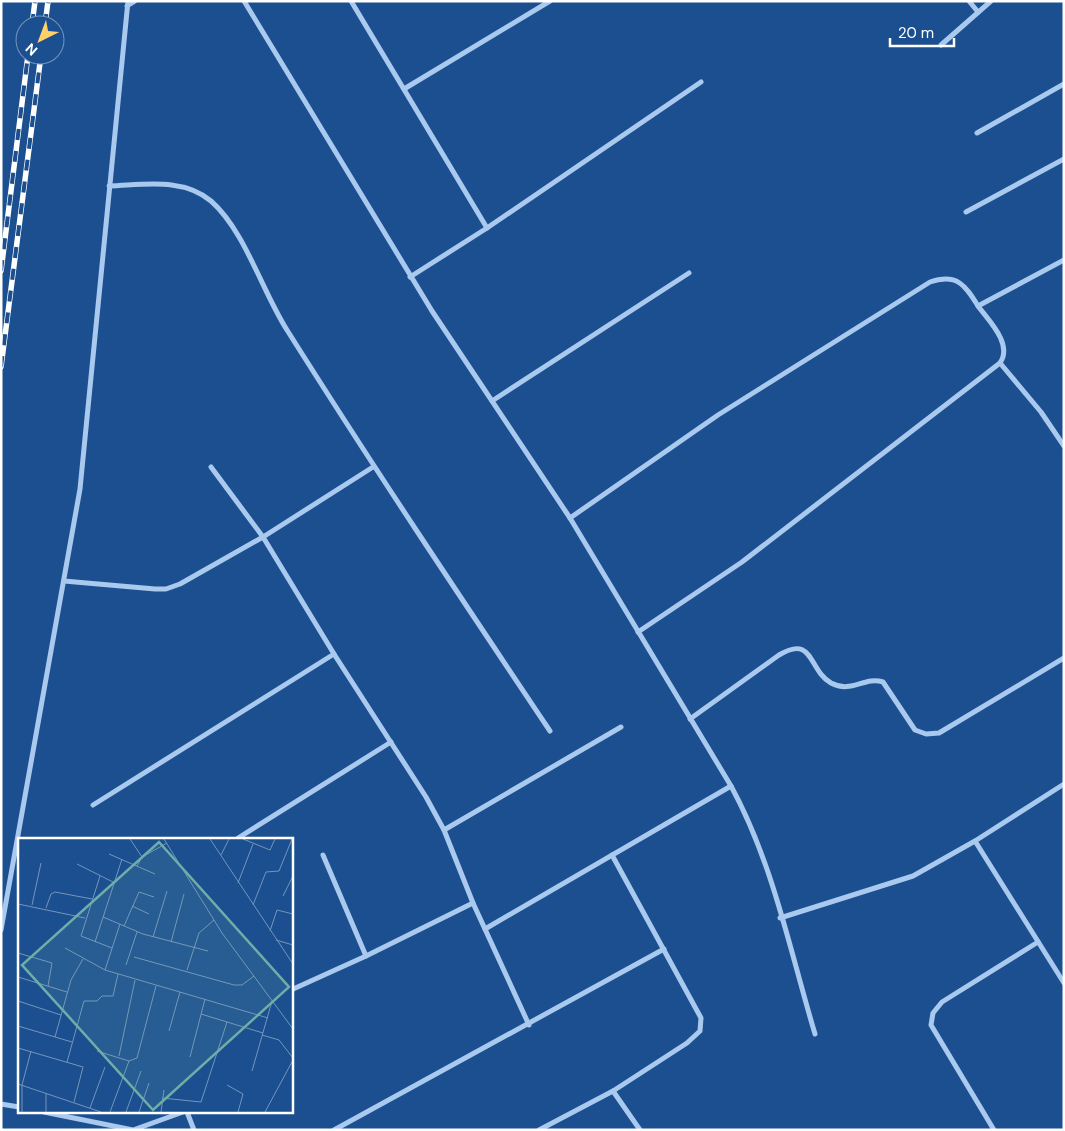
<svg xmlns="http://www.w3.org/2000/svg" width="1065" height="1131" font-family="'DM Sans',sans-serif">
	<rect width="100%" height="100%" fill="#1b4f8f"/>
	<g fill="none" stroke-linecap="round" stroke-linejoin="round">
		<g stroke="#a9c9ee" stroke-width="5">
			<path d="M244,1L432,311L570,518L731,786C773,863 790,951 815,1034"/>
			<path d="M351,1L487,228"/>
			<path d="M969,1L978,12"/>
			<path d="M127,6L135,1"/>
			<path d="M941,45L991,1"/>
			<path d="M404,89L550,1"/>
			<path d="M977,133L1064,84"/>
			<path d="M109,186C143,185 183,177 211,201C245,231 262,291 287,330C372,465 461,598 550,731"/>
			<path d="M966,212L1064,159"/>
			<path d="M410,277L487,228L701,82"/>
			<path d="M1000,363L1041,412L1064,446"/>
			<path d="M492,401L689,273"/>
			<path d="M211,467L263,537L334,654L426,797L444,830L473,903L529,1025"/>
			<path d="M570,518L718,415L930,282C957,273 965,285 978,306L1064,260"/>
			<path d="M64,581L155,589H166L180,584L263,537L373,467"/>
			<path d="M638,632L742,562L1000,363C1013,344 989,321 978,306"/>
			<path d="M690,719L779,655C814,634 808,670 831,683C852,694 864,676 883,682L915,730L926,734L939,733L1064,658"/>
			<path d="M93,805L334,654"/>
			<path d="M444,830L621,727"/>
			<path d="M235,840L391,742"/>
			<path d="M975,841L1064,983"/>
			<path d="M323,855L366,956"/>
			<path d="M780,918L913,876L975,841L1064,784"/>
			<path d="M485,929L731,786"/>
			<path d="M1,930L80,489L128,1"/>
			<path d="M291,990L366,956L473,903"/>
			<path d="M613,1091L640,1130"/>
			<path d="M1,1104L19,1107"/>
			<path d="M44,1112L133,1130L183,1112"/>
			<path d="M187,1112L194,1130"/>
			<path d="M334,1130L664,949"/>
			<path d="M539,1130L613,1091L687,1043L700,1031L701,1018L612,855"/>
			<path d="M994,1130L931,1025L933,1013L942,1002L1038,942"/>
		</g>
		<defs>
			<g id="rail">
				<path d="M32,25L35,1"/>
				<path d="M45,25L48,1"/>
				<path d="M1,271L28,55"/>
				<path d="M1,367L41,55"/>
			</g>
		</defs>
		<use href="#rail" stroke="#fff" stroke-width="5.5"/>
		<use href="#rail" stroke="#1b4f8f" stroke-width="4" stroke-dasharray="11" stroke-linecap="butt"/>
	</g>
	<g transform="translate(18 838)">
		<rect width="275" height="275" fill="#1b4f8f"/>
		<path fill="none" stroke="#7695bc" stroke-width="1" d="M112,1L124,19M146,1L204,95L275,191M192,1L275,126M225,1L252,12L257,1M91,16L137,36M203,17L211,1M59,26L97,45M119,28L124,19L149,5M82,38L63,98L94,110M220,45L235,6M265,58L275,38M0,66L67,80M14,67L23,25M235,67L248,34L261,33L274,1M114,68L131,76M28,70L33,56L37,54L74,61M85,79L125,96L190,113M106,88L121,54L136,59M252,93L259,72L275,76M135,99L149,53M258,102L275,107M77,104L104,21M153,104L166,56M47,110L87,132L250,180M0,115L34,125L30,148M116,119L216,147H224L236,138M108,127L119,94M87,132L102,86M169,132L181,95L196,82M0,139L49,154M0,163L43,177M183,176L245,195M0,188L54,204M151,193L162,154M244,197L261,202L275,220M37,199L53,142L65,121M0,210L65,229L56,264M79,213L111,223M101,218L117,142M172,219L187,161M49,224L66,163H79L84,158H95L100,136M234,233L254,163M0,246L83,274M209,247L225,256L220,274M28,255V274M144,260L183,264L209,184M72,270L87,229M4,274V247L13,213M92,274L111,223L119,220L138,148M108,274L123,233M121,274L131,245M143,274L146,252M247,274L275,222"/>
		<path fill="#6fada8" fill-opacity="0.15" stroke="#6fada8" stroke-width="2.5" d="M141,4L271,149L135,272L4,127Z"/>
		<rect width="275" height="275" fill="none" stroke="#fff" stroke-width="2.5"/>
	</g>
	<rect width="1065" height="1131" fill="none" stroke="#ffffff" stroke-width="5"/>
	<g transform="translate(40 40) rotate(222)"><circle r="24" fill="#1b4f8f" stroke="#7695bc"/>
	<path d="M0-4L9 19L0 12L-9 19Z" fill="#ffd166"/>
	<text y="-8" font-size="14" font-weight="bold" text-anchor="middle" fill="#ffffff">N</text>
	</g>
	<path d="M890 38v8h64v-8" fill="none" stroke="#ffffff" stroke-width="2.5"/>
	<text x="898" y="38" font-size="15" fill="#ffffff" stroke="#1b4f8f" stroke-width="4" paint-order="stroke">20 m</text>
</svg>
